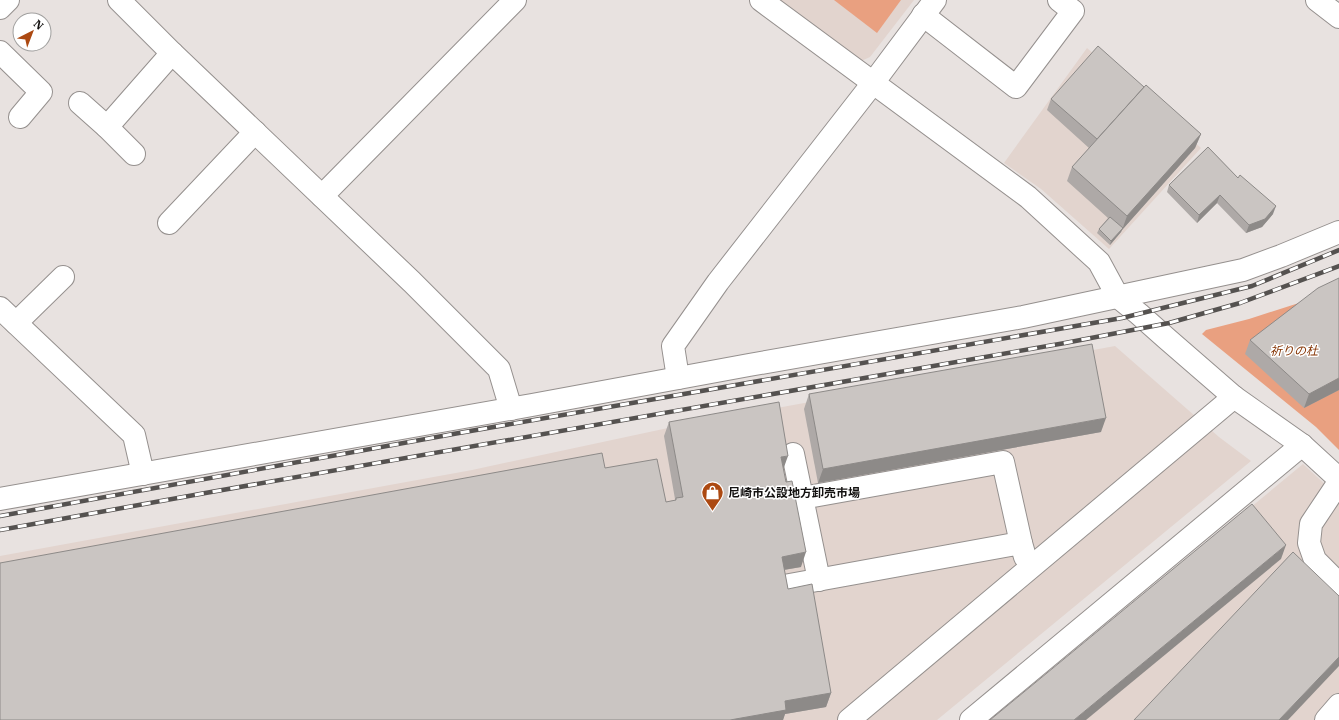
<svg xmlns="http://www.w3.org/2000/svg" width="1339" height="720" font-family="'IBM Plex Serif','Noto Sans JP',serif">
	<rect width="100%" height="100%" fill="#e8e2e0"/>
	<g fill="#e2d4ce">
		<path d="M775,0H914L870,57L859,62Z"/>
		<path d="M1087,48L1201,148L1109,249L1041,189L1004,163Z"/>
		<path d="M1115,346L1219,437L1251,461L937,720H0V556L472,470L668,428Z"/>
		<path d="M1303,464L1339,497V720H994Z"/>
	</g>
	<g fill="#e9a080">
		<path d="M834,0H901L877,33Z"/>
		<path d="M1339,285V450L1316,427L1202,334L1206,330L1249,319L1302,302Z"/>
	</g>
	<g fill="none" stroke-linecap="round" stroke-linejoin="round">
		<defs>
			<g id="minor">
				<path d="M119,0L172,53L412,282L499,369L511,409"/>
				<path d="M761,0L1028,197L1099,262L1118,297L1139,314L1166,338L1234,397L1302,445L1339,479"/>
				<path d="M1317,0L1339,17"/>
				<path d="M0,8L8,0"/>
				<path d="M923,15L1016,87L1073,11L1059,0"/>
				<path d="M0,52L41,92L20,117"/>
				<path d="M80,103L107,127L134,154"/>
				<path d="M107,127L172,53"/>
				<path d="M322,196L515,0"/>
				<path d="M169,223L255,132"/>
				<path d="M0,308L134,435L143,474"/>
				<path d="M16,323L63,277"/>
				<path d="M678,378L673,346L718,282L873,83L935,0"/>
				<path d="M793,454L819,580"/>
				<path d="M1339,482L1311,524L1309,543L1315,560L1339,584"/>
				<path d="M802,498L1003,462L1021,543"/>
				<path d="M0,499L532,405L749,365L1023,317L1243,270L1281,256L1339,232"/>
				<path d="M784,586L1021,543L1025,557"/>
				<path d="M849,720L1234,397"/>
				<path d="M971,720L1302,445"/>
				<path d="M1326,720L1339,705"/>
			</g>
		</defs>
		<use href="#minor" stroke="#95908e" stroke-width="24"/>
		<use href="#minor" stroke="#fff" stroke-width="22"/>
		<defs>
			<g id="rail">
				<path d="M0,516L459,433L1122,318L1252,286L1339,250"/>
				<path d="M0,530L211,492L1065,343L1169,323L1240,303L1339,266"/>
			</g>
		</defs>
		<use href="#rail" stroke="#555250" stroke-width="4.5"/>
		<use href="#rail" stroke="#fff" stroke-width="3" stroke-dasharray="9" stroke-linecap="butt"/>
	</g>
	<g fill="#aea9a7">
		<path d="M1144,87L1201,134L1195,148L1122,230L1121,232L1110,245L1097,233L1099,229L1108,218L1067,181L1072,167L1089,148L1047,110L1051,99Z"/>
		<path d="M1208,147L1273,214L1262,227L1246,233L1217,203L1197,223L1167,192L1169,185Z"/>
		<path d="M1250,340L1339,390L1304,408L1245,354Z"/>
		<path d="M809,394L1101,432L818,483L804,409Z"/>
		<path d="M669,422L783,470L801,567L784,570L788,589L831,693L826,707L785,714L783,720H0L605,468L666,502L675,500V499L664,436Z"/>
	</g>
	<g fill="#8d8a88">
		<path d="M1201,134L1195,148L1122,230L1127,216Z"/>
		<path d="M1220,195L1217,203L1197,223L1199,215Z"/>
		<path d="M1276,206L1273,214L1262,227L1246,233L1249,225Z"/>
		<path d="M1123,228L1121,232L1110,245L1111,241Z"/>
		<path d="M1339,378V390L1304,408L1309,394Z"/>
		<path d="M1106,418L1101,432L818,483L823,469Z"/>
		<path d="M788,456L783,470L781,457Z"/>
		<path d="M1286,545L1281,559L1086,720H1074Z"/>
		<path d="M806,552L801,567L777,571L782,557Z"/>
		<path d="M1339,657V666L1288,720H1279Z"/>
		<path d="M831,693L826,707L785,714L783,720H730L785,701Z"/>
	</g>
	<g fill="#cac5c2" stroke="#8d8a88">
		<path d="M1098,46L1144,87L1097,139L1051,99Z"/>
		<path d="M1146,85L1201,134L1127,216L1072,167Z"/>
		<path d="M1208,147L1238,178L1240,175L1276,206L1265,219L1249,225L1220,195L1199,215L1169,185Z"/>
		<path d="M1110,217L1123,228L1111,241L1099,229Z"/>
		<path d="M1339,278V378L1309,394L1250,340L1318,288Z"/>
		<path d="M1092,344L1106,418L823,469L809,394Z"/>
		<path d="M779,402L788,456L781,457L786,482L792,481L806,552L782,557L788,589L812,584L831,693L785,701L786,710L730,720H0V563L602,453L605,468L657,459L666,502L676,500V498L683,497L669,422Z"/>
		<path d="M1252,504L1286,545L1074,720H990Z"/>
		<path d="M1293,552L1339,596V657L1279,720H1134Z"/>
	</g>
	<defs>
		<symbol id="shop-pin" viewBox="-11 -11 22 30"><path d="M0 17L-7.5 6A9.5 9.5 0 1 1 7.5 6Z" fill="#ac4911" stroke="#fff"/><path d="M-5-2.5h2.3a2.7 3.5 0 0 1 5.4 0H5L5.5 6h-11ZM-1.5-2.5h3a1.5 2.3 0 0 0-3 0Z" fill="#fff"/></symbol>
	</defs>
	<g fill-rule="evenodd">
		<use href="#shop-pin" x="700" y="480" width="25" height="34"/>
	</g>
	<g text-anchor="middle" stroke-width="3" stroke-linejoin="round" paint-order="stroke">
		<g font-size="12" font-style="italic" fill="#843200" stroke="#fff">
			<text x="1294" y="355">祈りの杜</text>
		</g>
		<g font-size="12" font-weight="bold" fill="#131110" stroke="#fff" text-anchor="start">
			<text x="728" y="497">尼崎市公設地方卸売市場</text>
		</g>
	</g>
	<g transform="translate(32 32) rotate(42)"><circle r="19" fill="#ffffff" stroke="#a1a09f"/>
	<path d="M0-3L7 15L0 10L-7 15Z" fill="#ac4911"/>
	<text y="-6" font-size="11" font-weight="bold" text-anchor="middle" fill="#131110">N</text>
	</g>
</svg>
